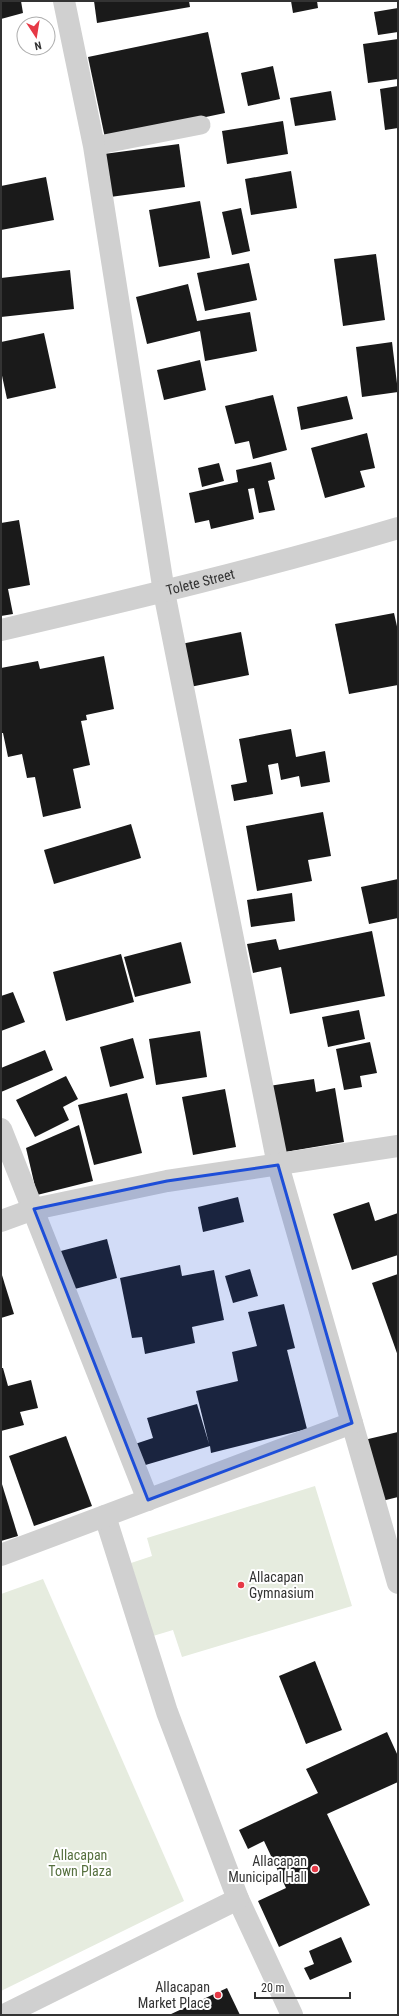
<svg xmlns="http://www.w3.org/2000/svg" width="399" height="2016" font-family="'Roboto Condensed',sans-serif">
	<rect width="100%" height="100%" fill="#fff"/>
	<g fill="#e6ecdf">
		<path d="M315,1486L352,1606L182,1657L173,1630L153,1636L131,1563L152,1556L147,1538Z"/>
		<path d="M43,1579L184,1901L1,1991V1594Z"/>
	</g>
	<g fill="#1a1a1a">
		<path d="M1,1H21L23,13L1,19Z"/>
		<path d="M94,1H189L190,7L97,23Z"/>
		<path d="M291,1H317L318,8L293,13Z"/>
		<path d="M398,8V32L378,35L374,12Z"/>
		<path d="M208,32L225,113L105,138L88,57Z"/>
		<path d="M398,39V79L368,83L363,44Z"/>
		<path d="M273,66L280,99L248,106L241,73Z"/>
		<path d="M398,86V128L385,130L380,89Z"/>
		<path d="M331,91L336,120L295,126L290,98Z"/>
		<path d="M283,121L288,154L227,164L222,131Z"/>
		<path d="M179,144L185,187L110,197L104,154Z"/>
		<path d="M291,171L297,208L251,215L245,179Z"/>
		<path d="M46,177L54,220L1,230V186Z"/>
		<path d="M200,201L210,258L159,267L149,210Z"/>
		<path d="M241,208L250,251L232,255L222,212Z"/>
		<path d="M376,254L385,320L343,326L334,259Z"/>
		<path d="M249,263L257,300L205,311L197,273Z"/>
		<path d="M70,270L74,309L1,317V278Z"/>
		<path d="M188,284L197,321L250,312L257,351L205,361L200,331L147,344L136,297Z"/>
		<path d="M44,333L56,388L7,399L1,371V342Z"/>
		<path d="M392,342L398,392L362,397L356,347Z"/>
		<path d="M200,360L206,390L164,400L157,370Z"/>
		<path d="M273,395L287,450L253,459L249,441L235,444L225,406Z"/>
		<path d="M347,396L353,419L301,430L297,407Z"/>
		<path d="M367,433L375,468L360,471L365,487L325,498L311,448Z"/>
		<path d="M271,462L275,479L268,481L275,510L259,513L254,488L248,489L254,519L211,529L209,520L195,523L189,493L238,482L236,470Z"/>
		<path d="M219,463L224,481L202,487L198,468Z"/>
		<path d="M19,520L30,585L8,589L13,614L1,616V523Z"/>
		<path d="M394,613L398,631V685L349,694L335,624Z"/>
		<path d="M241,632L249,675L190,687L181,644Z"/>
		<path d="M104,656L114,709L86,715L87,720L81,721L90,765L73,769L81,808L43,817L35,777L27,778L22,754L8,757L3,733H1V668L38,661L40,669Z"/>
		<path d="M291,729L296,757L325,751L330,782L301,787L299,776L281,780L278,763L268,765L273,794L234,801L231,785L247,782L239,739Z"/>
		<path d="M323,812L331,856L308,860L312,881L257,891L246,826Z"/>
		<path d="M131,824L141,858L54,884L44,850Z"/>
		<path d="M398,879V918L369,924L361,887Z"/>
		<path d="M292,893L295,921L251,927L247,900Z"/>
		<path d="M372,931L385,996L290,1014L281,967L253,973L247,944L276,939L279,950Z"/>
		<path d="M181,942L191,983L135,997L124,957Z"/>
		<path d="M121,954L134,1002L66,1021L53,972Z"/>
		<path d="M13,992L25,1022L1,1031V996Z"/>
		<path d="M359,1010L365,1039L328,1047L322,1017Z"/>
		<path d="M200,1031L207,1077L156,1085L149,1039Z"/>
		<path d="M133,1038L144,1078L110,1087L100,1047Z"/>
		<path d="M370,1042L377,1073L360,1076L362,1087L344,1090L336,1049Z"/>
		<path d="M45,1050L53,1070L1,1092V1068Z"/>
		<path d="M66,1076L78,1099L63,1107L69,1120L35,1137L16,1100Z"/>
		<path d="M314,1079L316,1092L335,1088L344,1142L279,1153L269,1086Z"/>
		<path d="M225,1089L236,1147L193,1155L182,1097Z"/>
		<path d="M127,1093L142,1153L94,1165L78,1105Z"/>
		<path d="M79,1125L93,1181L37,1195L26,1148Z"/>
		<path d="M238,1197L244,1222L203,1232L198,1207Z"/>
		<path d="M369,1202L375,1221L398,1213V1255L352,1270L333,1214Z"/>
		<path d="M107,1239L117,1278L67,1291L57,1252Z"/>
		<path d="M180,1265L182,1276L214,1270L224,1320L192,1327L195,1343L145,1354L142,1337L132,1338L120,1278Z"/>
		<path d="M250,1269L258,1296L233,1303L225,1276Z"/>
		<path d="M1,1272L14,1314L1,1318Z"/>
		<path d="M398,1274V1356L372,1283Z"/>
		<path d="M284,1304L295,1348L287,1350L307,1429L211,1453L210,1446L142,1466L135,1444L153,1438L147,1418L197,1404L209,1444L196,1391L238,1381L232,1352L257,1346L248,1312Z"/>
		<path d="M1,1368H3L8,1386L31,1380L38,1408L20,1412L24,1425L1,1431Z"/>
		<path d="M398,1432V1497L378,1502L364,1440Z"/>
		<path d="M66,1436L92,1506L34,1526L9,1456Z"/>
		<path d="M1,1481L18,1536L1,1541Z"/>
		<path d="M315,1661L342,1730L306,1744L279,1676Z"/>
		<path d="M387,1732L398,1756V1782L327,1814L370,1905L279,1947L258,1901L286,1888L264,1841L248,1849L239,1830L318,1793L306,1769Z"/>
		<path d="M341,1937L352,1962L310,1980L304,1968L314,1964L309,1951Z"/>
		<path d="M227,1988L240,2015H169Z"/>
	</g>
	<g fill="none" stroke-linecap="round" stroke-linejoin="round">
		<path stroke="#d0d0d0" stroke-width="19" d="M94,146L201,125"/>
		<g stroke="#d0d0d0" stroke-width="22">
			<path d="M64,1L94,146L164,592L278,1165L398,1583"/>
			<path id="s1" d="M1,630C134,599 267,567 398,528"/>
			<path d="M1,1129L148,1500"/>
			<path d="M1,1221L34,1209L167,1181L398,1146"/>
			<path d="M105,1516L167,1712L238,1899L292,2015"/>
			<path d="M1,1555L352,1423"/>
			<path d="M4,2015L238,1899"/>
		</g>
	</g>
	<path fill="#1d4ed8" fill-opacity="0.2" stroke="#1d4ed8" stroke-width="3" stroke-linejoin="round" d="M278,1165L352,1423L148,1500L34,1209L167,1181Z"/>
	<g fill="#e63946" stroke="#fff" stroke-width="1.5">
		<circle cx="241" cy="1585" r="4"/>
		<circle cx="315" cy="1869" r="4"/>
		<circle cx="218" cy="1995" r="4"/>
	</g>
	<g text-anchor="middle" stroke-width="4" stroke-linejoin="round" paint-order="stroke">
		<g font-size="14" fill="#333" stroke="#fff">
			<text dy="5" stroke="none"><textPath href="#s1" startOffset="205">Tolete Street</textPath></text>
		</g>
		<g font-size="14" fill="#333" stroke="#fff" text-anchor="end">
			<text x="249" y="1582" text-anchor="start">Allacapan<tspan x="249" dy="16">Gymnasium</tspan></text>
			<text x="307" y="1866">Allacapan<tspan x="307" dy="16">Municipal Hall</tspan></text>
			<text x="210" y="1992">Allacapan<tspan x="210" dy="16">Market Place</tspan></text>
		</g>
		<g font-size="14" fill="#56703f" stroke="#fff">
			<text x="80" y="1860">Allacapan<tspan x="80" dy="16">Town Plaza</tspan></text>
		</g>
	</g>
	<rect width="399" height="2016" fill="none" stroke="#333333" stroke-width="4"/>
	<g transform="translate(36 36) rotate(168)"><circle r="19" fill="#ffffff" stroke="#adadad"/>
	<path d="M0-3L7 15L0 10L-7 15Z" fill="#e63946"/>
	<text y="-6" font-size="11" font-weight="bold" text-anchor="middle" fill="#333333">N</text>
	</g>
	<path d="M255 1992v6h95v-6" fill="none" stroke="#333333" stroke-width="2"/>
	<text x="261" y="1992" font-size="12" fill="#333333" stroke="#ffffff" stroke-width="3" paint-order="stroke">20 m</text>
</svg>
